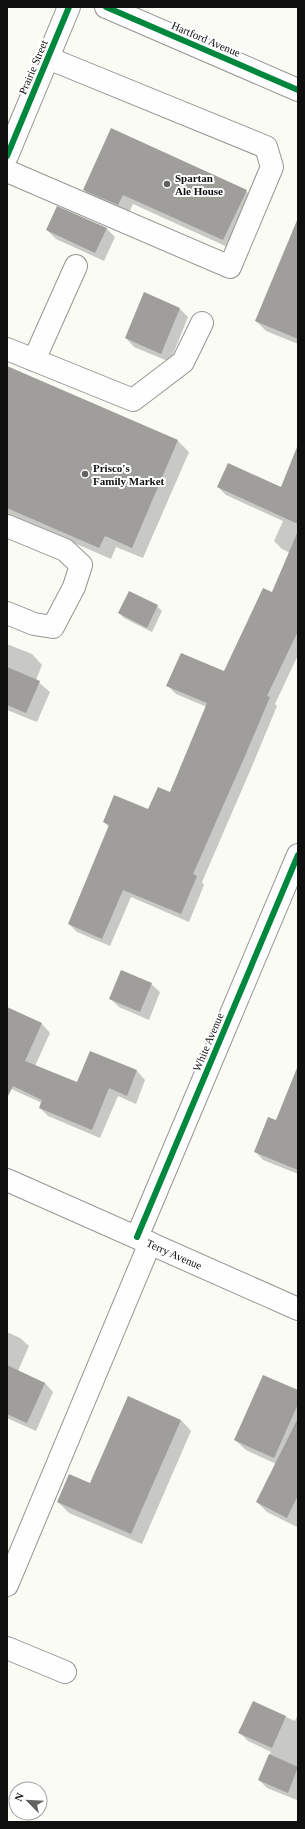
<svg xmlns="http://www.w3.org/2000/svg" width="305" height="1829" font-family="'Times New Roman',serif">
	<rect width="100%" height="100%" fill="#fbfbf5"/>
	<g fill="#0003">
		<path d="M84,190L246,191L256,201L234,250L133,204L128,215L94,200Z"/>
		<path d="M298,219V344L266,331L256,321Z"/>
		<path d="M107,229L115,237L104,261L56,239L47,230Z"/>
		<path d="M145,294L180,309L188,317L170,362L134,347L126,338Z"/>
		<path d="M7,367L178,441L189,452L143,558L116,547L111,559L7,514Z"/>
		<path d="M298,448V655L275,704L277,706L253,764L202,882L204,885L189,922L131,897L110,946L77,932L69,924L109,827L104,822L149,810L171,793L207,707L176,694L168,686L225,672L272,593L290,553L282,549L274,541L283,521L226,495L218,487L281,488Z"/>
		<path d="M157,606L162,611L152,632L124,618L119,613Z"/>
		<path d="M7,644L32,654L42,665L36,680L50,692L37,722L7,710Z"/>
		<path d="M151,984L160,992L149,1020L119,1007L111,999Z"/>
		<path d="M7,1008L42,1024L50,1033L35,1066L77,1083L91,1052L137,1071L145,1080L136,1104L118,1096L100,1138L48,1116L40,1108L42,1103L7,1087Z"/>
		<path d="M298,1069V1174L263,1160L255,1151L276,1121Z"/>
		<path d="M7,1332L20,1338L29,1346L18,1371L45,1383L53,1392L36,1431L7,1418Z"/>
		<path d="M298,1391V1525L297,1527L267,1512L257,1502L276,1464L246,1450L235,1440Z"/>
		<path d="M181,1420L191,1431L142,1544L69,1513L58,1502L91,1484Z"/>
		<path d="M253,1702L295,1721L298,1714V1797L297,1800L267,1788L259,1780L271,1752L248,1741L240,1733Z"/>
	</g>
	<g fill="#9f9e9a">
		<path d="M111,128L247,190L223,240L123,195L118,205L83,190Z"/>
		<path d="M57,206L107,228L95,253L46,230Z"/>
		<path d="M298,218V339L255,321Z"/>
		<path d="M144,292L180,308L161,354L125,338Z"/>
		<path d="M7,366L178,440L132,548L105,536L99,548L7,508Z"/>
		<path d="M297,447L298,524L217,487L228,463L281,487Z"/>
		<path d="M298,531V631L267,696L270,697L245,756L193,874L197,876L181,914L123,890L102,939L68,924L109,825L103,822L114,795L148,809L158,787L170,792L207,703L166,686L181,653L224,671L263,588L272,592Z"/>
		<path d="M129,591L158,605L147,628L118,613Z"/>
		<path d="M7,667L40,681L26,713L7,705Z"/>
		<path d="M121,970L152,983L140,1012L109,999Z"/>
		<path d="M7,1007L42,1023L25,1061L77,1082L90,1051L137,1070L127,1096L109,1088L92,1130L39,1108L42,1100L13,1086L7,1098Z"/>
		<path d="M297,1068H298V1170L254,1152L268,1117L276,1120Z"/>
		<path d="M7,1365L45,1383L27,1423L7,1414Z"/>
		<path d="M263,1375L298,1390V1404L274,1458L234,1440Z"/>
		<path d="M128,1396L181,1420L131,1534L57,1502L69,1474L90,1483Z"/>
		<path d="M298,1418V1495L287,1518L256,1502Z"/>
		<path d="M253,1701L286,1716L272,1748L238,1733Z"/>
		<path d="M269,1754L298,1767L288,1793L258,1780Z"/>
	</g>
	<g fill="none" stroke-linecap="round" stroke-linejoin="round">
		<defs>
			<g id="minor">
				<path d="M106,7L298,90"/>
				<path d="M7,156L69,7"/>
				<path d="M7,171L230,267L272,167L266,147L48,58"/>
				<path d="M7,349L133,400L183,362L202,323"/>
				<path d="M34,360L76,266"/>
				<path d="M7,526L65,550L81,565L74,587L53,627L34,624L7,613"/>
				<path id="s1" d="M7,1180L298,1309"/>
				<path d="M137,1237L298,855"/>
				<path d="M7,1585L150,1243"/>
				<path d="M7,1648L65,1672"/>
			</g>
		</defs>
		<use href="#minor" stroke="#959593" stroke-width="24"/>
		<use href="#minor" stroke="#fefefe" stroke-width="22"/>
		<defs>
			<g id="cycleway">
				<path d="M106,7L298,90"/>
				<path d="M7,156L69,7"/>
				<path d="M137,1237L298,855"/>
			</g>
		</defs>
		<use href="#cycleway" stroke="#fff" stroke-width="8"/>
		<use href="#cycleway" stroke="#00873e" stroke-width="6"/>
	</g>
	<g fill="#626260" stroke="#fff" stroke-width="1.5">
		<circle cx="167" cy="184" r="4"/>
		<circle cx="85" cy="474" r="4"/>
	</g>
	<g text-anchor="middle" stroke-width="4" stroke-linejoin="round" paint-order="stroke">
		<g font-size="11" fill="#0f0f0f" stroke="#fff">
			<text transform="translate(206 39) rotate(23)" y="4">Hartford Avenue</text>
			<text transform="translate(33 67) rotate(-67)" y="4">Prairie Street</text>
			<text transform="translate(208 1042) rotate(-67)" y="4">White Avenue</text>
			<text dy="4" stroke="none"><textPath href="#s1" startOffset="183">Terry Avenue</textPath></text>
		</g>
		<g font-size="11" font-weight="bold" fill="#0f0f0f" stroke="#fff" text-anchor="start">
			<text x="175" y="182">Spartan<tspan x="175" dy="13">Ale House</tspan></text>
			<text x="93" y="472">Prisco's<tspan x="93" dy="13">Family Market</tspan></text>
		</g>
	</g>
	<rect width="305" height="1829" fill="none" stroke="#0f0f0f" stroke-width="16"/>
	<g transform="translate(28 1801) rotate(294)"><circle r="19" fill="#ffffff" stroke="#9f9f9f"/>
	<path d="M0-3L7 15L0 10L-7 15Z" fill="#626260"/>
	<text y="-6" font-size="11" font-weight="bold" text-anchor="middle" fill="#0f0f0f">N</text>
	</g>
</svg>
